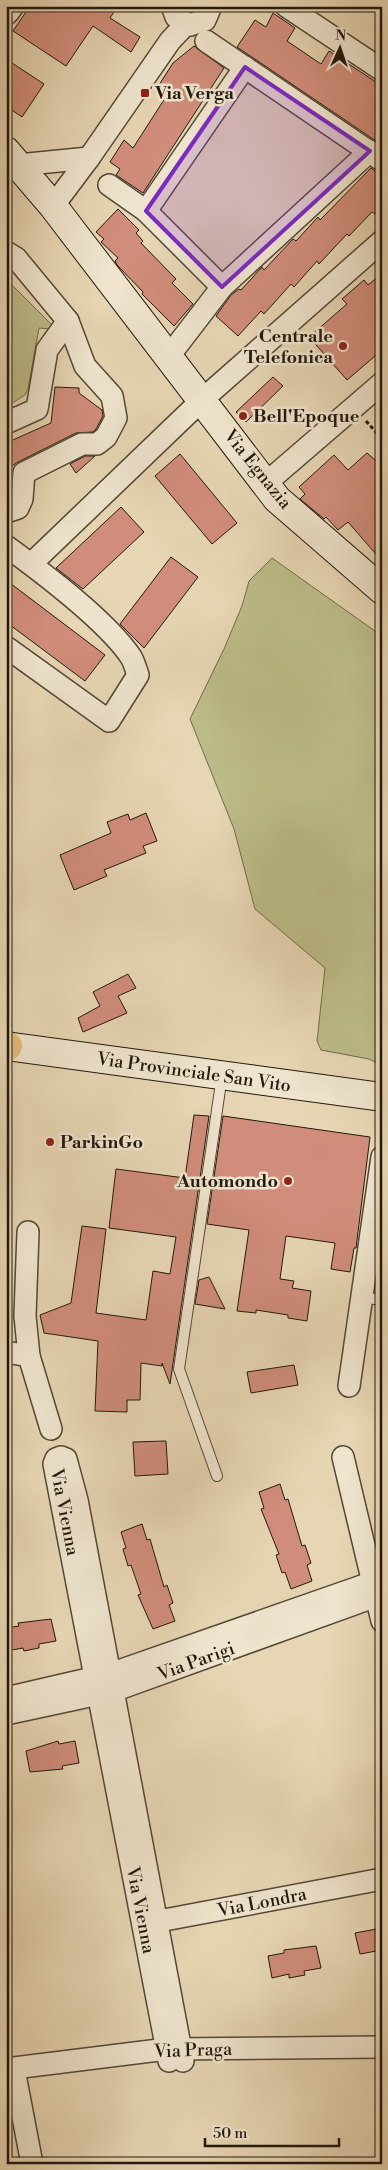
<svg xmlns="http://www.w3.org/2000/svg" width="388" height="2170" font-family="'Libre Bodoni',serif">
	<rect width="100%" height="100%" fill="#e7d6b3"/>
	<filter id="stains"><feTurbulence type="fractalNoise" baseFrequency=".004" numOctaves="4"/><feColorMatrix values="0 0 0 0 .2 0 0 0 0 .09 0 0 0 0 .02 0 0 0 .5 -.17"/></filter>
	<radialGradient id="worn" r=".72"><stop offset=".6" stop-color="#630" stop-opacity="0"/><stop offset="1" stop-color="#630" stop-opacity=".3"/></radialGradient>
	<g fill="#bcbc88" stroke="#6e6a4b">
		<path d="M6,279L53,326L50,329L39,328L28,389L25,395L6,407Z"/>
		<path d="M272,558L382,636V1065L369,1059L321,1050L317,1041L325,968L255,909L234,829L190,719L224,649L242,606L249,581Z"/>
	</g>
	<g fill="#d18d7b" stroke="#21180e">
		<path d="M30,6H118L110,18L140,37L131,52L93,26L66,66L13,31Z"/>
		<path d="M273,13L295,28L287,41L321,64L329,51L382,86V145L237,47L255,20L266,27Z"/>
		<path d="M194,46L224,68L143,193L116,175L120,169L110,162L124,140L133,148L169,92L159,85L173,63Z"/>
		<path d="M6,59L44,84L22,117L6,106Z"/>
		<path d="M371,168L382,177V206L375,214L372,212L349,236L347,234L319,264L317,261L294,287L291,284L264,314L261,311L238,336L216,316L231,295L239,289L241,290L262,267L264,270L293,239L296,241L318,217L320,220Z"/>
		<path d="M118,209L139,230L136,233L143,241L141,243L176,279L172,283L193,304L174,326L142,294L143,292L117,265L115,261L118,258L101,242L104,239L96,232Z"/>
		<path d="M382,273V350L347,380L309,337L347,304L342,299L364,280L368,285Z"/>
		<path d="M273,377L283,386L246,422L236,412Z"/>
		<path d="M55,387L79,388V393L102,410L103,416L96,429L93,432L76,433L18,462L6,470V443L51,423Z"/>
		<path d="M367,453L382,466V561L348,522L338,530L326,517L324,519L300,499L305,494L299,487L334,455L348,470Z"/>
		<path d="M180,454L237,523L212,544L155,476Z"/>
		<path d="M85,456H95L76,473L70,464Z"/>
		<path d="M121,507L144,532L83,589L56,568Z"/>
		<path d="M171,557L198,577L144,648L120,624Z"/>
		<path d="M6,580L105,655L85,681L6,622Z"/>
		<path d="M146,813L157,841L143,846L146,853L104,870L107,876L74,890L60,855L111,833L107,822L128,814L130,820Z"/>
		<path d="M128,974L136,988L118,996L127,1013L83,1032L78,1018L100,1006L93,992Z"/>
		<path d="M194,1115L209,1116L170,1384L162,1363V1366L141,1363L140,1400H127V1412L95,1411L98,1341L44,1333L40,1315L71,1303L82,1226L106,1229L96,1313L146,1320L153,1271L170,1274L176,1237L109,1228L116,1169L185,1178Z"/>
		<path d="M223,1116L370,1137L356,1248H354L350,1272L331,1269L335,1243L286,1236L280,1279L294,1281L292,1288L311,1291L307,1321L288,1318V1315L256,1310V1313L237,1311L249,1230L207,1224Z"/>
		<path d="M209,1277L225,1309L195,1304L199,1280Z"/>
		<path d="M294,1365L298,1385L251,1393L247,1372Z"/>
		<path d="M166,1441L168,1474L135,1476L133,1442Z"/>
		<path d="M280,1484L285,1500L288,1499L302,1546L305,1545L311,1563L307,1565L312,1581L291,1589L285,1572L282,1573L276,1555L279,1554L261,1509L264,1508L259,1492Z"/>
		<path d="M142,1524L147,1540L150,1539L164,1587L167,1585L173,1603L169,1605L175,1621L153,1629L138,1595L141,1594L131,1565L128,1566L123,1549L126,1548L121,1532Z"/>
		<path d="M51,1619L56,1641L39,1644V1648L24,1651L23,1648L6,1651V1628L19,1626L18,1623Z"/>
		<path d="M58,1741L59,1744L75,1741L79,1763L62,1766L63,1769L30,1772L26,1751Z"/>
		<path d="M382,1928V1950L360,1954L355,1933Z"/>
		<path d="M316,1946L321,1968L304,1971L305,1975L289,1978V1974L272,1978L268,1956L284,1953V1950Z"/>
	</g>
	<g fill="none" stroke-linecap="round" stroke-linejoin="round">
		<defs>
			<g id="lane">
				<path d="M362,1297L382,1300"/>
				<path d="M217,1476L179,1369L222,1076"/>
			</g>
			<g id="street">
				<path d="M172,6L176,17L190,25L205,20L211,6"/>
				<path d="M286,6L382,70"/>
				<path d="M8,13L13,6"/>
				<path d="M206,41L380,159"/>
				<path d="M18,165L89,158"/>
				<path d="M109,185L146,211L222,287"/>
				<path d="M53,206L89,158L170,41L186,24"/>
				<path d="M146,211L245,67"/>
				<path d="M6,252L16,258L68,321L85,366L112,396L116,418L106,437L97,444H82L24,473L22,499L18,508L6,512"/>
				<path d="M169,356L222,287L370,151"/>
				<path d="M6,423L37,409L47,350L68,321"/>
				<path d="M266,483L382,383"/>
				<path d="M6,546C43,573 106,620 131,657C134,662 136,669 138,675L109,721L6,647"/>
				<path d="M31,564L203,399L382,241"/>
				<path d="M28,1232L25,1316L29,1356"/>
				<path d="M6,1352L29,1356L51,1429"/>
				<path d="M349,1386L382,1157"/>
				<path d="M343,1457L382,1621"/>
				<path d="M6,1698L110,1674L382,1579"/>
				<path d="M6,1714L113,1691L382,1594"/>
				<path d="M143,1924L382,1879"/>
				<path d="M169,2061L54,1464L56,1459L61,1457L66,1459L77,1500L183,2061"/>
				<path d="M6,2069L167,2049L382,2047"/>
				<path d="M16,2080L32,2164"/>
			</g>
			<g id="secondary">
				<path d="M6,151L53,206L277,499L382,590"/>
				<path d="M6,1046L382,1097"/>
			</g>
			<path id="highway" d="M6,1045L8,1046"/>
		</defs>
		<use href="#lane" stroke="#524837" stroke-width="12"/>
		<use href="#street" stroke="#524837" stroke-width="24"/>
		<use href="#secondary" stroke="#21180e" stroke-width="30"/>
		<use href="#highway" stroke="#21180e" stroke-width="30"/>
		<path stroke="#21180e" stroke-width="3" stroke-dasharray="4 2.5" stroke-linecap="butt" d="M366,421L382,439"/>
		<use href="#lane" stroke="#efe4ce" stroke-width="10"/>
		<use href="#street" stroke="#efe4ce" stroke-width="21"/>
		<use href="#secondary" stroke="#efe4ce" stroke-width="28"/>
		<use href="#highway" stroke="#e4bb7a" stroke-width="28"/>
	</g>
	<path fill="#7b2cbf" fill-opacity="0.2" stroke="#7b2cbf" stroke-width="4" stroke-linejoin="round" d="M245,67L370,151L222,287L146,211Z"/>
	<g fill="#8f2418" stroke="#efe4ce" stroke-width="2">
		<rect x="140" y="88" width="10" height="10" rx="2.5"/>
		<circle cx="343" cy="346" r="5"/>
		<circle cx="243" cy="416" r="5"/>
		<circle cx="50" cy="1142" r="5"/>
		<circle cx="288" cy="1181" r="5"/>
	</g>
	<g text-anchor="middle" stroke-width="5" stroke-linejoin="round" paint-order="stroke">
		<g font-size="18" font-weight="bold" fill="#21180e" stroke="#efe4ce" text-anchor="start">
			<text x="155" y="99">Via Verga</text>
			<text x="333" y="342" text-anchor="end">Centrale<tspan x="333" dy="21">Telefonica</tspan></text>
			<text x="253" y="422">Bell'Epoque</text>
			<text x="60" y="1148">ParkinGo</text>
			<text x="278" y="1187" text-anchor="end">Automondo</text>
		</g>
		<g font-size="18" fill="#21180e" stroke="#efe4ce">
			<text transform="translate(258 469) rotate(51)" y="6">Via Egnazia</text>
			<text transform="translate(194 1072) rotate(8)" y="6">Via Provinciale San Vito</text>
			<text transform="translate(65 1512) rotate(79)" y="6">Via Vienna</text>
			<text transform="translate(196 1661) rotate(-20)" y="6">Via Parigi</text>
			<text transform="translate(262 1902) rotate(-11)" y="6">Via Londra</text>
			<text transform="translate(141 1910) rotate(79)" y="6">Via Vienna</text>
			<text transform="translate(193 2050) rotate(-2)" y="6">Via Praga</text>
		</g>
	</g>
	<rect width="388" height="2170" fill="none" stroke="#e7d6b3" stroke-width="25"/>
	<rect x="8" y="8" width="373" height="2155" fill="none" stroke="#21180e" stroke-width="2.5"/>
	<rect x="12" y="12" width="363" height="2145" fill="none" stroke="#21180e"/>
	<g transform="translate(340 48) rotate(3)" stroke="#efe4ce" stroke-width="4" paint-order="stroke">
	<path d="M0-4L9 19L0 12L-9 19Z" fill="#21180e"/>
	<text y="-8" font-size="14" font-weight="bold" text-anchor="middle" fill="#21180e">N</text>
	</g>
	<path d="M205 2138v8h134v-8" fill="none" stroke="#21180e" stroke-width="2.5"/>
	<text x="213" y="2138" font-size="15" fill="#21180e" stroke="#efe4ce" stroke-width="4" paint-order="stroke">50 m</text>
	<rect width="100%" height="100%" filter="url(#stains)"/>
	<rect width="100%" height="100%" fill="url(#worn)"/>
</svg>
